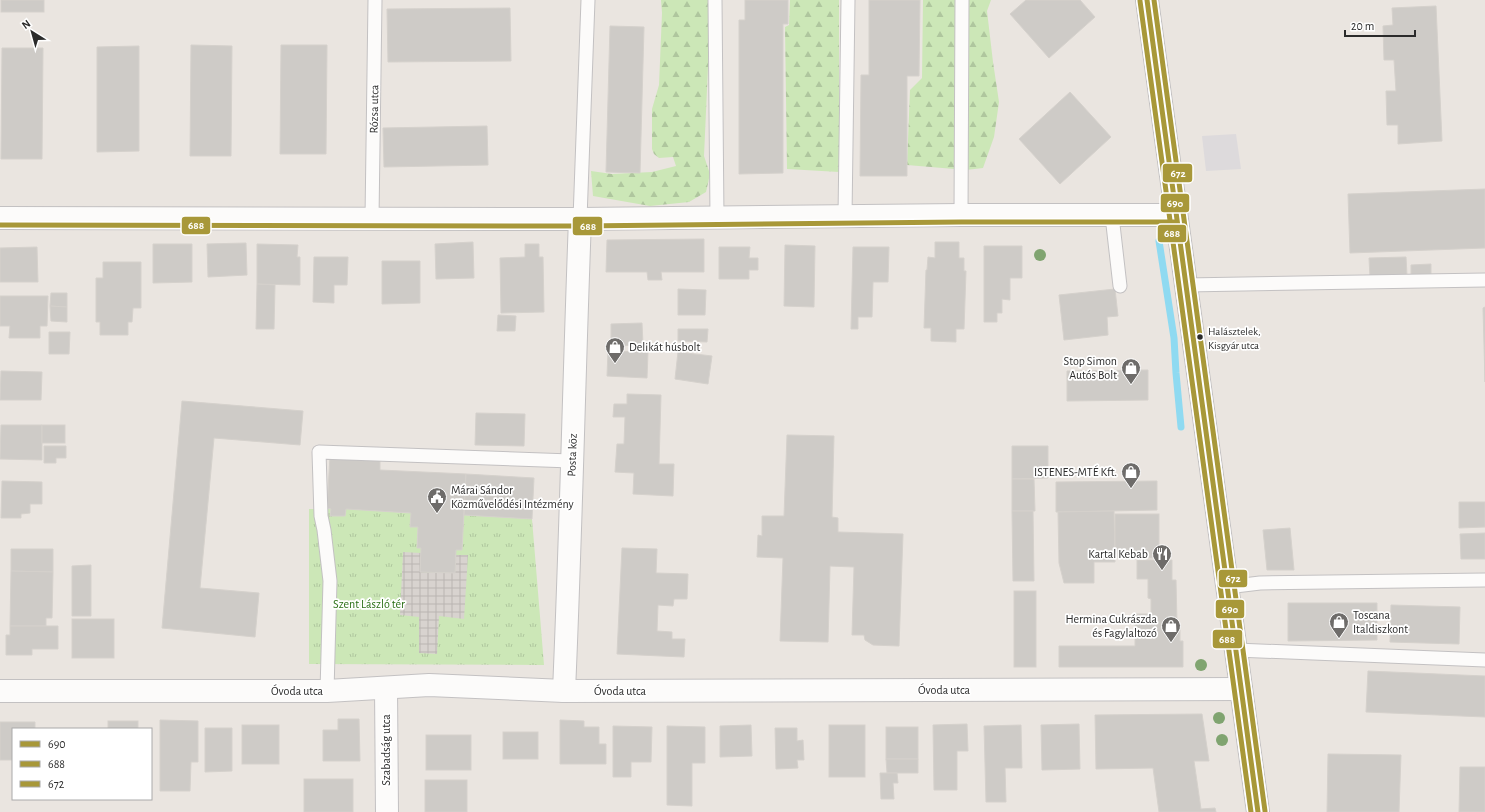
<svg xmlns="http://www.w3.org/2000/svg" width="1485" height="812" font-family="'Alegreya Sans',sans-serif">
	<defs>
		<pattern id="forest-firs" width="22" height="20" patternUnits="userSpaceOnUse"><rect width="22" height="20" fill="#cce7b7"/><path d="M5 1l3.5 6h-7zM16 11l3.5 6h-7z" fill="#afc69e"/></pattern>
		<pattern id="park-tufts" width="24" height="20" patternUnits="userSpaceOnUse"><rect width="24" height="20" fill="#cce7b7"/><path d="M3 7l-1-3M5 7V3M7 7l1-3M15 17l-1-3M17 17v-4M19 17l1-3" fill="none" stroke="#afc69e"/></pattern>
		<pattern id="plaza-grid" width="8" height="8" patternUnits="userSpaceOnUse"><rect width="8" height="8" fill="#d8d3cf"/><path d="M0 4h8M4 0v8" fill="none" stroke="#bab5b2"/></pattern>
	</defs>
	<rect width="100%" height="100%" fill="#eae5e0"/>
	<path fill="#dddadc" d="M1236,134L1241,169L1206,171L1202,136Z"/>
	<g fill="url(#forest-firs)">
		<path d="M661,0H711L704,156L710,174L706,192L689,202L650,206L593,196L591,171L612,174L652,172L676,166L673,157L659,158L654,154L652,149V109L659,85L662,13Z"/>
		<path d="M790,0H839V172L787,169L785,27L789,25Z"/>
		<path d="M923,0H991L987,11L993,62L999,102L994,137L983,168L966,170L907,165L910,90L922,78Z"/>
	</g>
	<path fill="url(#park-tufts)" d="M309,509H331L330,516H345L346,509L411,513L410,527H418L417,548H421L420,572L455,573L456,550L464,515L532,519L544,665L309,664Z"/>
	<path fill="url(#plaza-grid)" d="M403,552L421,553L420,572L437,573H455L456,555H468L464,619L439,616L437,654L419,653V617L400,615Z"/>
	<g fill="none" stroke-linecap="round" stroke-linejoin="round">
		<path stroke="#8fdaf1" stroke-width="7" d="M1159,241L1174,338L1176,373L1181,427"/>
	</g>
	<g fill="#cecbc7" stroke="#d5d1cc">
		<rect x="1" y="0" width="43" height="12"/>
		<path d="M745,0H788V24H783V173L739,174V20H745Z"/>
		<path d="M869,0H920L919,76H907V176H860L861,75H869Z"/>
		<path d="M1026,0H1080L1095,17L1049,58L1010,14Z"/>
		<path d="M1436,6L1442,141L1398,144V125H1387L1386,91H1396L1394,60H1384L1383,26L1393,25L1392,8Z"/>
		<path d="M510,8L511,61L388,62L387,9Z"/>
		<path d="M610,26L644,27L640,173L606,172Z"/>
		<path d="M191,45L232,46L231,156H190Z"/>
		<path d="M281,45H327L326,154H280Z"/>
		<path d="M139,46V151L97,152V47Z"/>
		<path d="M2,48H43L42,159H1Z"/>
		<path d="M1070,92L1111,137L1060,184L1019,139Z"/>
		<path d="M487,126L488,165L384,167L383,128Z"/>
		<path d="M1485,189V248L1350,253L1348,194Z"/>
		<path d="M704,239V272H661L662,280H648L647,272H606L607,240Z"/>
		<path d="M473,242L474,278L436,279L435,244Z"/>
		<path d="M935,242H959V258H964V271H966L964,329H956V342L931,341V328H924L926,270H927L928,257L935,258Z"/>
		<path d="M246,243L247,275L208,277L207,244Z"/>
		<path d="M153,244H192V282L153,283Z"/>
		<path d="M257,244L298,245L297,257H300V285L257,284Z"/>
		<path d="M525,244H539V257H543L544,312L501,313L500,258L525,257Z"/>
		<path d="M785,245L815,246L814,307L784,306Z"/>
		<path d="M984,246H1022V278H1010V300L1002,299V313H997V322H984Z"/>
		<path d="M37,247L38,282H0V248Z"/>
		<path d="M719,247H750L749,258H758V270H749V279H719Z"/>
		<path d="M853,247H889L888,282H873L872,317H858V329H851Z"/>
		<path d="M314,257H348L347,285H334V303L313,302Z"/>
		<path d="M1406,257L1407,276L1370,277L1369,258Z"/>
		<path d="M382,261H420V303L382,304Z"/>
		<path d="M103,262H141V308H133L132,322H128V335H100V322H96V278H103Z"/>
		<path d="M1431,264V274L1411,275V265Z"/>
		<path d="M257,284L275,285L274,329H256Z"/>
		<path d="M678,289L706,290L705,315H678Z"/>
		<path d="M1115,289L1118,316L1107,317L1108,335L1064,340L1059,295Z"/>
		<path d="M51,293H67V307L50,306Z"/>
		<path d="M0,296H48L47,326H40V338H9L10,326H0Z"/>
		<path d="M50,306L67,307V322L51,321Z"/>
		<path d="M1485,307V382L1483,308Z"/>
		<path d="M498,315L516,316L515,331H497Z"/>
		<path d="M642,323L643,345L611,346V324Z"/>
		<path d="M678,329H708L707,342L678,341Z"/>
		<path d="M49,332H70L69,354H49Z"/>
		<path d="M608,351L648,352L647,378L607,376Z"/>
		<path d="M678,352L712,356L708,384L675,379Z"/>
		<path d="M1148,370V400L1067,401V371Z"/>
		<path d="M1,371L42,372L41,400H0Z"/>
		<path d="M627,394L661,395L659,464H674L673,496L633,494L634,473L615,472L617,444H624L625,417H613L614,404H627Z"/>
		<path d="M182,401L303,411L300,445L214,438L200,588L259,593L255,637L162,628Z"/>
		<path d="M476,413L525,414L524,446L475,445Z"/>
		<path d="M1,425H42V460L0,459Z"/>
		<rect x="42" y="425" width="23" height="18"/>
		<path d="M787,435L834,436L832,517L838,518V532L903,534L899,646L873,645L865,640L864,635H852L854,567L830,566L828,642L780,641L783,558L757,557L758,535L762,536V516H784Z"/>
		<path d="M44,446H66V458H56V463H44Z"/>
		<path d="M1012,446H1048V478L1012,479Z"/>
		<path d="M330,456L380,459V470L466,474L462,550H456L455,573L420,572L421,548H417L418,527H410L411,513L346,509L345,516H330L331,509L327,508Z"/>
		<path d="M466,474L534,478L532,519L464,515Z"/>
		<path d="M1012,479H1034L1035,511H1012Z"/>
		<path d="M2,481L42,482V504H30V513L21,514V518H1Z"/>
		<path d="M1157,481V510L1056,512V482Z"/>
		<path d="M1459,502H1485V527L1459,528Z"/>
		<path d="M1012,511H1033L1034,581H1013Z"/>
		<path d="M1114,511L1115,562H1094V583H1064L1059,563L1058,512Z"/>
		<rect x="1115" y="514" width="44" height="44"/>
		<path d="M1290,528L1294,570H1267L1263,530Z"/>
		<path d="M1485,533V559H1461L1460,534Z"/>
		<path d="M622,548L657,549L656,573L688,574L687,599H674L673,606L658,605L657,631L672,632V639H685L684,657L617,654Z"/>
		<path d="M11,549H53V572L11,571Z"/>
		<path d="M1137,560H1172V580H1176L1177,625H1180V641H1183V667H1059V646H1135V614H1151V599L1148,598V579H1137Z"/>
		<path d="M91,565V616H72V566Z"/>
		<path d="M11,571L53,572L52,618H46V626H10Z"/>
		<rect x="1014" y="591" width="22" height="76"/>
		<path d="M1288,603H1377V640L1288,641Z"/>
		<path d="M1391,605L1460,607L1459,644L1390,642Z"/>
		<rect x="72" y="619" width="42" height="39"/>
		<path d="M10,626H58V649H32V655H6V635H10Z"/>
		<path d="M1368,671L1485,676V717L1366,712Z"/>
		<path d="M1202,714L1209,761H1194L1201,809L1215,808L1216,812H1159L1153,768L1096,769L1095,715Z"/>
		<path d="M338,719H359L360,761H323V730H338Z"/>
		<path d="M160,720L198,721V762H191L190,791H160Z"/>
		<path d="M560,720L584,721V727H599V744H606V764H560Z"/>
		<rect x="108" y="721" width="30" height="8"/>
		<path d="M0,722H35V729H13V760H0Z"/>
		<path d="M967,724L968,751H957V790H934L933,725Z"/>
		<path d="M1079,724L1080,769L1042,770L1041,725Z"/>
		<rect x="242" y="725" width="37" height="39"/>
		<path d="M751,725L752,756L720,757V726Z"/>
		<rect x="829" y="725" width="36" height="52"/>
		<path d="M1021,725L1022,768H1005L1006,802H986L984,726Z"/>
		<path d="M613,726L652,727L651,762H631V777H613Z"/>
		<path d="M667,726L705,727V763H692V806L667,805Z"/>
		<rect x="886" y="727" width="32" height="32"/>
		<path d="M205,728H232V771L205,772Z"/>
		<path d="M775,728H797V741L803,740L804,760H797L798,768L776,769Z"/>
		<rect x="503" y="732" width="35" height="27"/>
		<rect x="426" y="735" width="45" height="35"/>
		<path d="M1328,754L1401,755L1399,812H1327Z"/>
		<path d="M886,759H918V773H887Z"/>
		<path d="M1460,767H1485V812H1459Z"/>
		<path d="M880,773H897L898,783H893L894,799H881Z"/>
		<rect x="304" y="779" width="49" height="33"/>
		<rect x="425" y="780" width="42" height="32"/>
	</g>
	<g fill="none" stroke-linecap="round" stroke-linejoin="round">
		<defs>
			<g id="lane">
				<path d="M715,0L717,218"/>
				<path d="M961,215L962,0"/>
				<path d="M845,216L848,0"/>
				<path d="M1112,216L1120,286"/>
				<path d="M372,218L375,0"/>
				<path d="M580,219L588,0"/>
				<path d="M1186,285L1485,280"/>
				<path d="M1227,587L1260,583L1485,580"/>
				<path d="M1236,650L1485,660"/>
				<path d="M327,691L330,581L324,530L321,516L319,452L571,461"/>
			</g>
			<g id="street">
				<path d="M0,218L580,219L961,215H1175"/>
				<path d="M386,688L387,812"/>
				<path d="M0,691H327L429,685L564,691L1241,689"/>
				<path d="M564,691C571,533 574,376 580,219"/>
			</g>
			<path id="secondary" d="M1147,0L1258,812"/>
		</defs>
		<use href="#lane" stroke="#c3c1c2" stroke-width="15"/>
		<use href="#street" stroke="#c3c1c2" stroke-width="24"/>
		<use href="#secondary" stroke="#c3c1c2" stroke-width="24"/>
		<use href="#lane" stroke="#fcfbfa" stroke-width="13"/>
		<use href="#street" stroke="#fcfbfa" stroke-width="22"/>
		<use href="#secondary" stroke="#fcfbfa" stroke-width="22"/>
		<defs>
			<path id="bus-1" d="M1147,0L1258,812"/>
			<g id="bus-2">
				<path d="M1140,1L1251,812"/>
				<path d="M0,225L580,226L961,222H1175"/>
			</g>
			<path id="bus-3" d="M1154,0L1265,811"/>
		</defs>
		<use href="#bus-1" stroke="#fff" stroke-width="8"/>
		<use href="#bus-2" stroke="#fff" stroke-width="8"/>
		<use href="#bus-3" stroke="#fff" stroke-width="8"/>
		<use href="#bus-1" stroke="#a89839" stroke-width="5"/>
		<use href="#bus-2" stroke="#a89839" stroke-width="5"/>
		<use href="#bus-3" stroke="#a89839" stroke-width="5"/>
	</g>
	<g fill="#80a470">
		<circle cx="1040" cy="255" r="6"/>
		<circle cx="1201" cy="665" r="6"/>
		<circle cx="1219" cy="718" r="6"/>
		<circle cx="1222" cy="740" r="6"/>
	</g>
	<defs>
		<symbol id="shop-pin" viewBox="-11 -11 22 30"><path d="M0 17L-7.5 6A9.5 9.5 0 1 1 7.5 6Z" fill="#6e6c6a" stroke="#fff"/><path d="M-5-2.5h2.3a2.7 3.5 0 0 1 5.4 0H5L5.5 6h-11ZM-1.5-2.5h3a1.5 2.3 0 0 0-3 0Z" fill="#fff"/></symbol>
		<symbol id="civic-pin" viewBox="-11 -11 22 30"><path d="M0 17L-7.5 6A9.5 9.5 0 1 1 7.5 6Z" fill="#6e6c6a" stroke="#fff"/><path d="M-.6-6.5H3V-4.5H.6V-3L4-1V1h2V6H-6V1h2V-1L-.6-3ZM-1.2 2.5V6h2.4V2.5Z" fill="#fff"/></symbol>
		<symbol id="restaurant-pin" viewBox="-11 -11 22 30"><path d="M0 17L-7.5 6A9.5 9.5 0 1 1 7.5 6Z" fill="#6e6c6a" stroke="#fff"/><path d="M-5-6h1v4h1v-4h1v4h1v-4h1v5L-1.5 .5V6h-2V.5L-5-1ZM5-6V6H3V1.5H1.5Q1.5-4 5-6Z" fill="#fff"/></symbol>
	</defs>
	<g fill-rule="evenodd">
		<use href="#shop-pin" x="604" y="336" width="22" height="30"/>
		<use href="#shop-pin" x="1120" y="357" width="22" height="30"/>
		<use href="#shop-pin" x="1120" y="461" width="22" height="30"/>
		<use href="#civic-pin" x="426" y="486" width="22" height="30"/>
		<use href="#restaurant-pin" x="1151" y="543" width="22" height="30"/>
		<use href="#shop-pin" x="1328" y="611" width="22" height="30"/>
		<use href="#shop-pin" x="1160" y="615" width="22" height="30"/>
	</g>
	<circle fill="#2b2b2b" stroke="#fff" stroke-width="1.5" cx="1200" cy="337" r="3.5"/>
	<g text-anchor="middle" stroke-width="3.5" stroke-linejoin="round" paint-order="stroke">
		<g font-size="11" fill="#2b2b2b" stroke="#fff" text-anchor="start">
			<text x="1208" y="335">Halásztelek,<tspan x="1208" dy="14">Kisgyár utca</tspan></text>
		</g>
		<g font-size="12" fill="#2b2b2b" stroke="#fff">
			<text transform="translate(374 109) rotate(-89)" y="4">Rózsa utca</text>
			<text transform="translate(572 455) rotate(-88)" y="4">Posta köz</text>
			<text x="944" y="694">Óvoda utca</text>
			<text x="297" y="695">Óvoda utca</text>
			<text x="620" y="695">Óvoda utca</text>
			<text transform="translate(386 750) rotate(-90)" y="4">Szabadság utca</text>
		</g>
		<g font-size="12" fill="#2b2b2b" stroke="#fff" text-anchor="end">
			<text x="629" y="351" text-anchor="start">Delikát húsbolt</text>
			<text x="1117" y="365">Stop Simon<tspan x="1117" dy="14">Autós Bolt</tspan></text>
			<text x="1117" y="476">ISTENES-MTÉ Kft.</text>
			<text x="451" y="494" text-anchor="start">Márai Sándor<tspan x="451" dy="14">Közművelődési Intézmény</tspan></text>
			<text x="1148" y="558">Kartal Kebab</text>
			<text x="1353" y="619" text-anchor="start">Toscana<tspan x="1353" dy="14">Italdiszkont</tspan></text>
			<text x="1157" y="623">Hermina Cukrászda<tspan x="1157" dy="14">és Fagylaltozó</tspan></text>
		</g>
		<g font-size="12" fill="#2a6f15" stroke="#fff">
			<text x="369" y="608">Szent László tér</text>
		</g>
	</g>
	<g stroke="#fff" stroke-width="1.5">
		<rect x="1162" y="163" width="31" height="20" rx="4" fill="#a89839"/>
		<rect x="1160" y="193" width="30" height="20" rx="4" fill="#a89839"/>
		<rect x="181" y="216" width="30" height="19" rx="4" fill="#a89839"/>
		<rect x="572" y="216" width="31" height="20" rx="4" fill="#a89839"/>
		<rect x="1157" y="224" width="30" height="19" rx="4" fill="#a89839"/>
		<rect x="1218" y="569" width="30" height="19" rx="4" fill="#a89839"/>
		<rect x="1215" y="599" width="30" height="20" rx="4" fill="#a89839"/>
		<rect x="1212" y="629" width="31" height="20" rx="4" fill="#a89839"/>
	</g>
	<g font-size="11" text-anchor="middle" font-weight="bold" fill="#fff">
		<text x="1178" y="177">672</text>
		<text x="1175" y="207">690</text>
		<text x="196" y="229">688</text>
		<text x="588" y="230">688</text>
		<text x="1172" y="237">688</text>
		<text x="1233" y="582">672</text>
		<text x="1230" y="613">690</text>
		<text x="1227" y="643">688</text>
	</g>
	<rect x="12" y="728" width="140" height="72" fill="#ffffff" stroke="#aaaaaa"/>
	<rect x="20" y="741" width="20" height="6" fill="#a89839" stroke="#aaaaaa"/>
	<text x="48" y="748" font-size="12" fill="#2b2b2b">690</text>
	<rect x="20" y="761" width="20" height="6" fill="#a89839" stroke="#aaaaaa"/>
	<text x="48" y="768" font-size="12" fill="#2b2b2b">688</text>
	<rect x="20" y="781" width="20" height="6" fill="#a89839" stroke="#aaaaaa"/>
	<text x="48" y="788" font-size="12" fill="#2b2b2b">672</text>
	<g transform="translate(32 32) rotate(323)" stroke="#ffffff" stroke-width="3" paint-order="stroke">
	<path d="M0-3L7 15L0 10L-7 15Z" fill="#2b2b2b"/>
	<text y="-6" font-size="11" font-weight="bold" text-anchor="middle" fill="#2b2b2b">N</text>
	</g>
	<path d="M1345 30v6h70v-6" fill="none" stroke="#2b2b2b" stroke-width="2"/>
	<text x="1351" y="30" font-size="12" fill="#2b2b2b" stroke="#ffffff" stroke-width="3" paint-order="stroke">20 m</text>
</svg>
